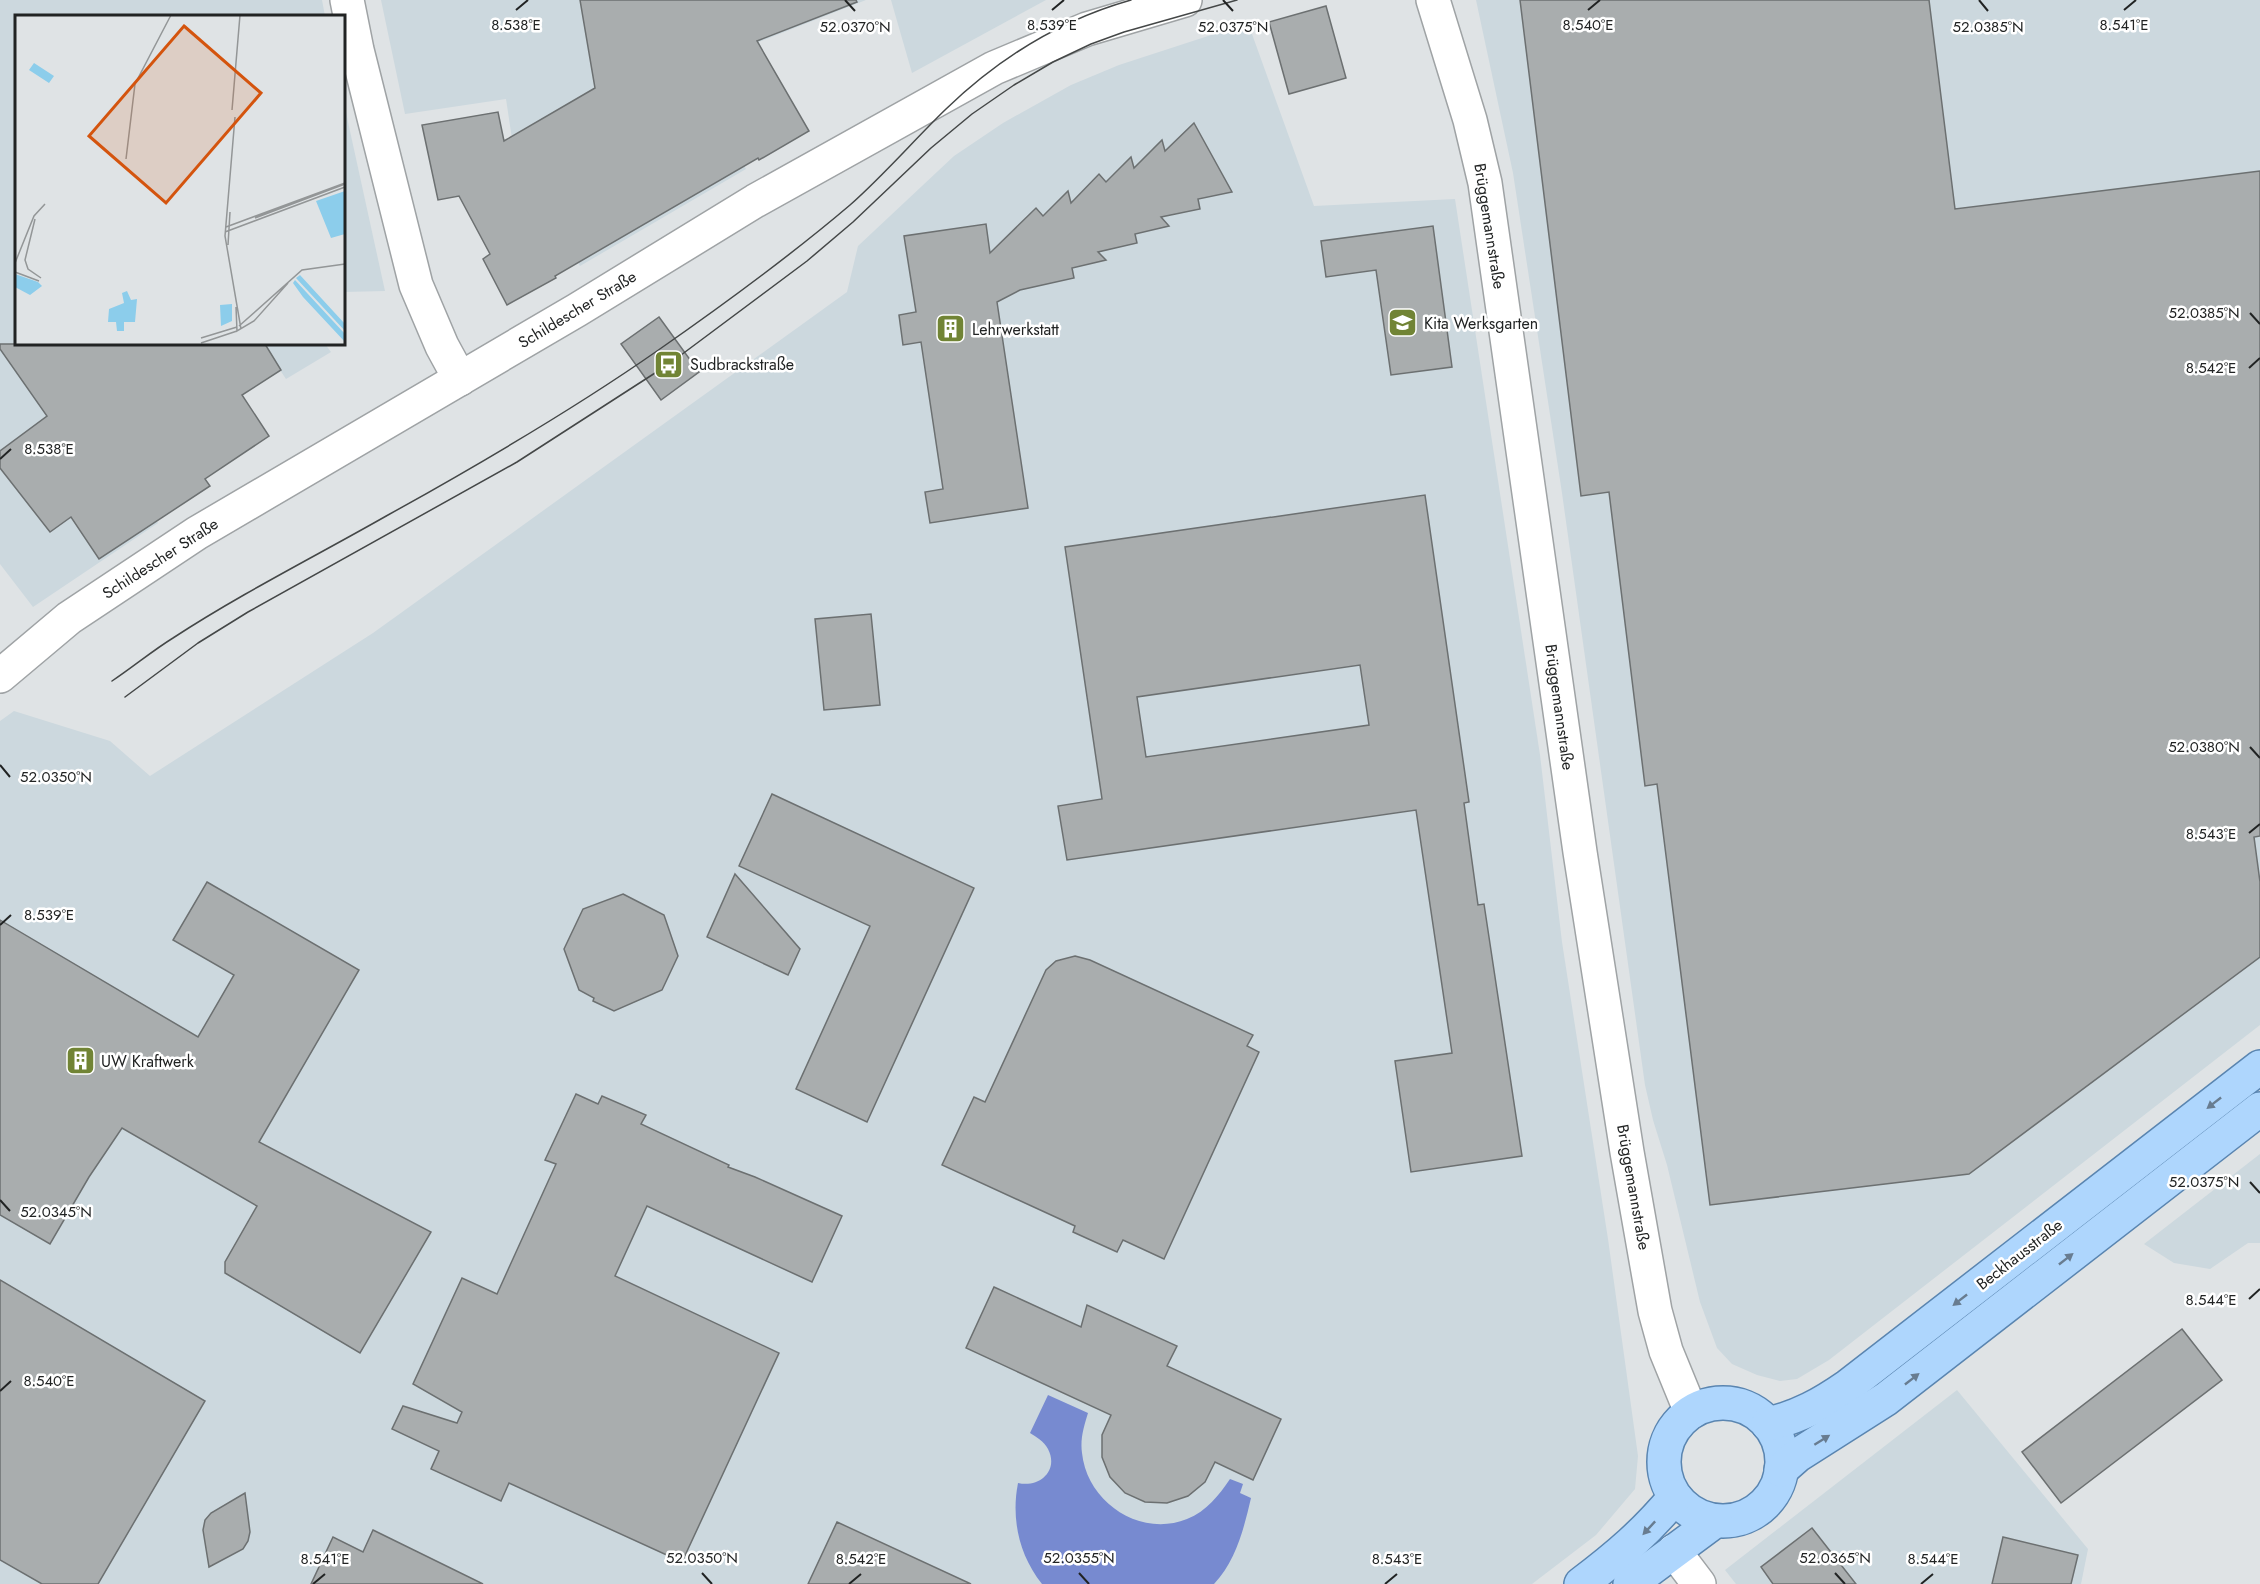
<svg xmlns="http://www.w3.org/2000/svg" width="2260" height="1584" font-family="Jost,sans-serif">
	<rect width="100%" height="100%" fill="#dfe3e5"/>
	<g fill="#ccd8de">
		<path d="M0,0H322L325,16H16V344H325L331,352L286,379L280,370L243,395L230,377L104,437L158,523L33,607L0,564Z"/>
		<path d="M381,0H866L690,69L746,169L580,266L514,152L506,99L405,114Z"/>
		<path d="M891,0H1046L912,73Z"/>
		<path d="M1476,0H2260V1025L1829,1360L1797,1379L1780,1381L1757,1375L1732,1364L1717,1348L1700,1302L1667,1165L1653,1120L1645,1085L1562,493L1513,173Z"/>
		<path d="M1248,23L1314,206L1455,199L1540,755L1562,942L1608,1239L1638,1456L1635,1489L1596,1535L1532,1584H0V721L14,711L110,741L150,776L373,633L847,292L858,246L954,156L1003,123L1071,85L1119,65Z"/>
		<path d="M344,101L348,122L385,291L344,292Z"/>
		<path d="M2260,1154V1243H2248L2210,1269L2174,1263L2144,1244Z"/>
		<path d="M1957,1390L2088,1549L2081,1584H1736L1725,1570Z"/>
	</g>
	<path fill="#778ad0" d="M1048,1395L1088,1413C1084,1426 1080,1439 1082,1453C1087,1502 1140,1538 1187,1519C1207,1511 1219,1495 1230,1479L1243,1484L1240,1493L1251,1498C1244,1528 1236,1561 1214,1584H1042C1019,1555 1011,1519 1018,1483C1040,1488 1059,1470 1048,1449C1044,1441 1036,1437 1030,1433Z"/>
	<g fill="#a9adae" stroke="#6c7071" stroke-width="1.5" fill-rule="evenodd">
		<path d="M580,0H856L857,2L757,41L809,131L759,160L758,158L555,276L556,278L507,305L483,259L490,254L459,196L438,200L422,125L498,112L504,141L595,88Z"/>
		<path d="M1520,0H1929L1955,209L2260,171V836L2254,837L2260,882V957L1969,1174L1710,1205L1657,784L1645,786L1609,492L1581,496Z"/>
		<path d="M1326,6L1346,78L1289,94L1269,22Z"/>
		<path d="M1194,123L1232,192L1198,199L1200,209L1161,217L1169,226L1135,234L1137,243L1098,252L1106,260L1072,268L1074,278L1020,290L997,302L1028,508L930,523L925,492L943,489L921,342L903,345L899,315L916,312L904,236L986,224L990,253L1036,208L1043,216L1068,191L1071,203L1099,174L1106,182L1131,157L1134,168L1162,140L1165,151Z"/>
		<path d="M1433,226L1452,367L1391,375L1376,270L1326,277L1321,241Z"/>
		<path d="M659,317L699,372L661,400L621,344Z"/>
		<path d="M0,344H265L281,370L242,395L269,436L205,479L210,486L99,559L71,517L50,532L0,468V451L47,416L0,349Z"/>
		<path d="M1425,495L1469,802L1464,803L1478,905L1484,904L1522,1156L1411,1172L1395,1061L1452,1053L1416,810L1067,860L1058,806L1102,799L1065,547ZM1360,665L1369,725L1146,757L1137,697Z"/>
		<path d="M871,614L880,705L824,710L815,619Z"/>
		<path d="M772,794L974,888L867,1122L796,1089L870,926L739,866Z"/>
		<path d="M735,874L800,949L788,975L707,937Z"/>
		<path d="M207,882L359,970L259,1142L431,1232L360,1353L225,1273V1262L257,1206L122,1128L89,1177L50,1244L0,1215V920L198,1037L234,975L173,940Z"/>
		<path d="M623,894L664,915L678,956L662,990L614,1011L593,1001L594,998L579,990L564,949L583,909Z"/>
		<path d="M1075,956L1090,960L1253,1035L1247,1046L1259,1052L1164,1259L1123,1240L1117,1252L1073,1232L1075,1226L942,1165L974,1097L985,1102L1046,970L1056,961Z"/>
		<path d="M576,1094L598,1104L602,1096L646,1115L641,1124L729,1165L728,1167L755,1177L842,1216L812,1282L647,1206L615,1276L779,1353L682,1562L509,1483L501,1501L431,1469L439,1451L392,1429L403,1406L457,1423L462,1412L413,1384L462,1278L497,1294L556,1164L545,1160Z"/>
		<path d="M0,1280L205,1401L98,1584H42L0,1560Z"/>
		<path d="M994,1287L1081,1327L1087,1305L1177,1346L1167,1366L1281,1419L1253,1480L1215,1462L1205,1482L1188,1496L1167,1503L1145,1502L1125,1493L1110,1477L1102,1457V1435L1111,1415L966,1348Z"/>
		<path d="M2182,1329L2222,1380L2061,1503L2022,1452Z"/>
		<path d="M245,1493L250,1532L248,1541L243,1549L209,1567L203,1530L205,1520L211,1513Z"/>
		<path d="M837,1522L971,1584H808Z"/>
		<path d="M1812,1528L1856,1584H1773L1761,1567Z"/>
		<path d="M373,1530L483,1584H311L333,1537L363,1552Z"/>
		<path d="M2003,1537L2078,1555L2071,1584H1992Z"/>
	</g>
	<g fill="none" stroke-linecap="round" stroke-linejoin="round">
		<defs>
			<g id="minor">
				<path d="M347,0L357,50L416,285L442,346L460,379"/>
				<path d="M1433,0L1470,120L1485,183L1580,852L1627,1152L1655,1311L1666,1351L1691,1412"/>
				<path d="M0,676L69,618L197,533L577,310L755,201L994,68L1087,29L1185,0"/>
				<path d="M1674,1551L1699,1584"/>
			</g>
			<g id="major">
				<circle cx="1723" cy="1462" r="59"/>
				<path d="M1768,1424C1799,1417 1822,1404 1848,1386L2260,1067"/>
				<path d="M1781,1470L1798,1455L1886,1399L2260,1109"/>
				<path d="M1581,1584C1618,1556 1645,1533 1675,1497"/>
				<path d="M1630,1584L1715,1521"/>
			</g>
		</defs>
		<use href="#minor" stroke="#9fa3a5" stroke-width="36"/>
		<use href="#major" stroke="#5a85b0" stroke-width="36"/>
		<use href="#minor" stroke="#fff" stroke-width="33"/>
		<use href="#major" stroke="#aed6fd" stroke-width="33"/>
		<g stroke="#444747" stroke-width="1.5">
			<path d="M112,681C133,667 152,651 173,638C242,593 316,556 388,515C480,464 571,411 657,351C723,305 789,257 850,205C884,175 914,140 946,109C999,58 1060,20 1131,0"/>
			<path d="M125,697L198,643L248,612L517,462L669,364L807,261L853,222L931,148L972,114L1014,85L1053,62L1091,44L1124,32L1237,0"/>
		</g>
	</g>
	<defs><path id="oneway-solid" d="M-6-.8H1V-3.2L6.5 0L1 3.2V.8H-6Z" transform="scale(1.5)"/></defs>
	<g fill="#687c90">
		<use href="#oneway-solid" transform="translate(2214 1103) rotate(142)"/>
		<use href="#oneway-solid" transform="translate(2066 1259) rotate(-38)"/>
		<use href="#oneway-solid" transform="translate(1960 1300) rotate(142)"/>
		<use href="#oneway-solid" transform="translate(1912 1379) rotate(-38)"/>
		<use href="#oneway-solid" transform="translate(1822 1440) rotate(-32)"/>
		<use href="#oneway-solid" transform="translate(1649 1528) rotate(133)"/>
	</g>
	<path fill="none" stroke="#212323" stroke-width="2" d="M845,0L855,11M1223,0L1233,11M1979,0L1988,11M516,10L528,0M1052,10L1064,0M1588,10L1600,0M2124,10L2136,0M2250,313L2260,324M2249,368L2260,358M0,459L11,449M2250,747L2260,758M0,765L10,777M2249,833L2260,824M0,925L11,915M2250,1182L2260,1193M0,1200L10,1211M2249,1299L2260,1289M0,1391L11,1381M702,1573L712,1584M1079,1573L1089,1584M1835,1573L1845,1584M313,1584L325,1574M849,1584L861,1574M1385,1584L1397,1574M1921,1584L1933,1574"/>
	<defs>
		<symbol id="school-square" viewBox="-11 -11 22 22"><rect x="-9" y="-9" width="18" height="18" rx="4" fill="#718435" stroke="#fff"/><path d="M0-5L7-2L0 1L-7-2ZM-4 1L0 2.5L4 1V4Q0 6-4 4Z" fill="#fff"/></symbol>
		<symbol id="building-square" viewBox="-11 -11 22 22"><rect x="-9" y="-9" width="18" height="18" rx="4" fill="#718435" stroke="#fff"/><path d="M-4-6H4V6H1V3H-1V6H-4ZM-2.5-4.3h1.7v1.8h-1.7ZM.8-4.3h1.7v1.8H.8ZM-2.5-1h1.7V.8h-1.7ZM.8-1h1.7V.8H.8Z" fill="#fff"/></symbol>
		<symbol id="bus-square" viewBox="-11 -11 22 22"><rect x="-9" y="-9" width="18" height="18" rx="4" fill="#718435" stroke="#fff"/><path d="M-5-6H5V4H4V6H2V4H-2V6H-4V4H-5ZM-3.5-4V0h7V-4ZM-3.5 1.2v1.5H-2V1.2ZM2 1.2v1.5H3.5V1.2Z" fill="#fff"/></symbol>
	</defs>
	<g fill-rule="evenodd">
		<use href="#school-square" x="1386" y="306" width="33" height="33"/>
		<use href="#building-square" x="934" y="312" width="33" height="33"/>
		<use href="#bus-square" x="652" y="348" width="33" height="33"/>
		<use href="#building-square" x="64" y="1044" width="33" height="33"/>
	</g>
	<g text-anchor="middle" stroke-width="5" stroke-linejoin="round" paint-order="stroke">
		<g font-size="16" fill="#212323" stroke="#fff">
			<text transform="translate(1490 226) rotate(81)" y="6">Brüggemannstraße</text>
			<text transform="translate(577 309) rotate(-31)" y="6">Schildescher Straße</text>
			<text transform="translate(160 558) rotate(-33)" y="6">Schildescher Straße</text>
			<text transform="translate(1560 707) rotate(82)" y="6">Brüggemannstraße</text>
			<text transform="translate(1634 1187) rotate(80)" y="6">Brüggemannstraße</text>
			<text transform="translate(2019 1254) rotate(-38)" y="6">Beckhausstraße</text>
		</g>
		<g font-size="16" fill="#212323" stroke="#fff" text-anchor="start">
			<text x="1424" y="329">Kita Werksgarten</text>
			<text x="972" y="335">Lehrwerkstatt</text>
			<text x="690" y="370">Sudbrackstraße</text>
			<text x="101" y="1067">UW Kraftwerk</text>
		</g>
	</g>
	<g transform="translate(15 15)">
		<rect width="330" height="330" fill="#dfe3e5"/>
		<path d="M19,48L39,61L34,68L14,55ZM330,176V219L316,223L301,186ZM0,259L23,267L27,271L15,280L0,272ZM285,260L330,309V316L281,263ZM280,265L330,319V327L288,282L278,268ZM112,276L116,285L122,284L120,307H109V316H102L101,307H93L94,294L109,288L107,278ZM217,289V306L206,311L205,290Z" fill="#8ccdeb"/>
		<path fill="none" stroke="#939697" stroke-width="1.5" d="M217,95L225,0M220,102L210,221L226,314M111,144L120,69L156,0M240,203L330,169M20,204L10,245L13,254L26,263M211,212L330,168M210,217L330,172M213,230L215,197M0,248L19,201L30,189M0,257L24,266M221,292L222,316L239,306L273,268M224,311L287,255L330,249M186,323L222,312M186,328L222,316"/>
		<path fill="#d4540e" fill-opacity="0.15" stroke="#d4540e" stroke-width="3" d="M169,11L246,78L151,188L74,121Z"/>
		<rect width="330" height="330" fill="none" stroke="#212323" stroke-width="3"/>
	</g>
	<g font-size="15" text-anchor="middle" fill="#212323" stroke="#fff" stroke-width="5" stroke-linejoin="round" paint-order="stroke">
		<text x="516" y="30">8.538°E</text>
		<text x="1052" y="30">8.539°E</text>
		<text x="1588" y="30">8.540°E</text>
		<text x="2124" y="30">8.541°E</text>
		<text x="855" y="32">52.0370°N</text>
		<text x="1233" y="32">52.0375°N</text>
		<text x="1988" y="32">52.0385°N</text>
		<text x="2204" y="318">52.0385°N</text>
		<text x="2211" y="373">8.542°E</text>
		<text x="49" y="454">8.538°E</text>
		<text x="2204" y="752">52.0380°N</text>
		<text x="56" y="782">52.0350°N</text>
		<text x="2211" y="839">8.543°E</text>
		<text x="49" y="920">8.539°E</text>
		<text x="2204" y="1187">52.0375°N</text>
		<text x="56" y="1217">52.0345°N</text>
		<text x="2211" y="1305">8.544°E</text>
		<text x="49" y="1386">8.540°E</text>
		<text x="702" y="1563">52.0350°N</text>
		<text x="1079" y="1563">52.0355°N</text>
		<text x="1835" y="1563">52.0365°N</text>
		<text x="325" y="1564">8.541°E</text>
		<text x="861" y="1564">8.542°E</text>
		<text x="1397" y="1564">8.543°E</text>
		<text x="1933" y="1564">8.544°E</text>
	</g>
</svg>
